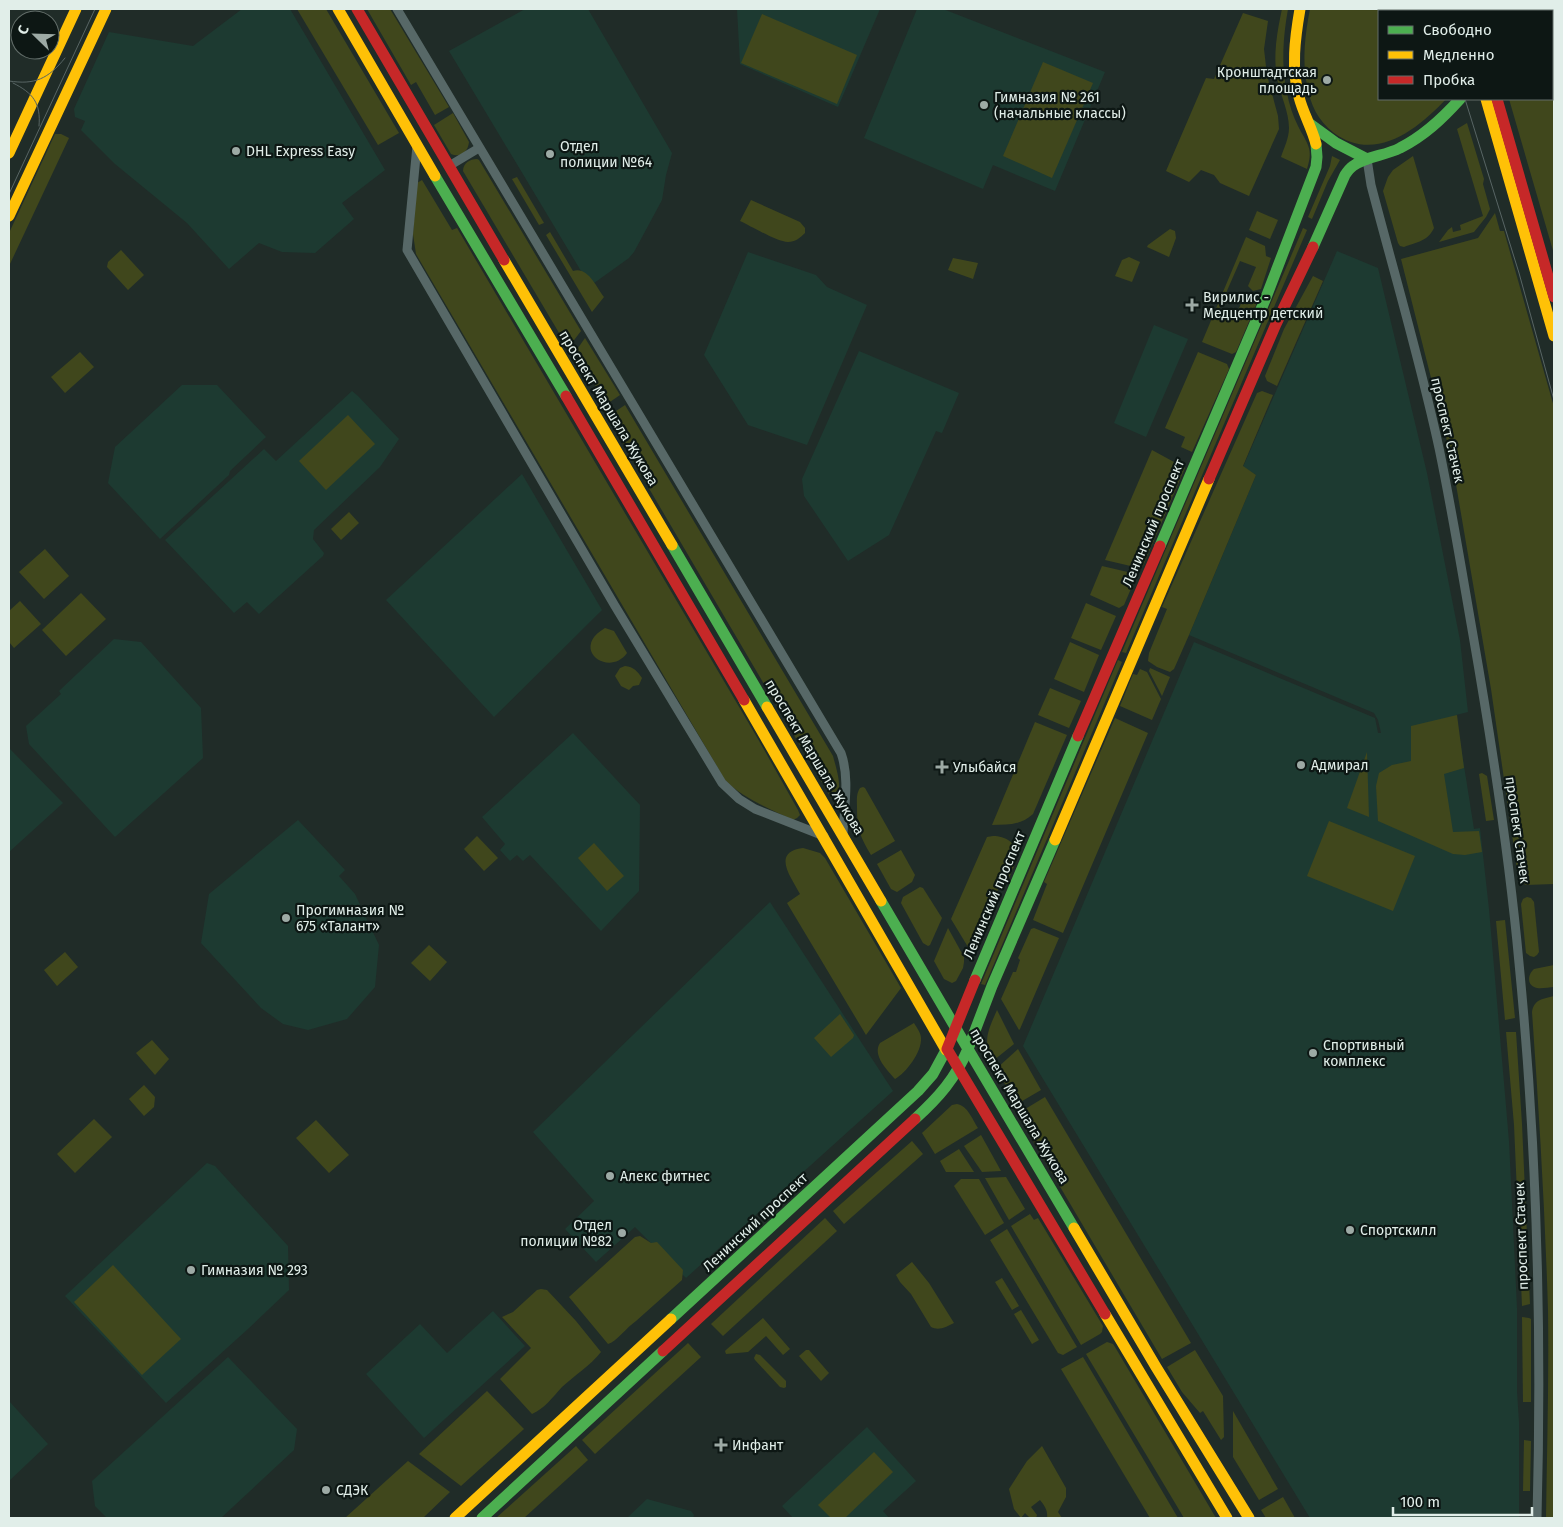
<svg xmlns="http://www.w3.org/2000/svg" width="1563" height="1527" font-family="'Fira Sans',sans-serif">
	<rect width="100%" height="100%" fill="#202c28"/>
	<g fill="#1d3a31">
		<path d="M242,9H290L385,170L342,203L354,219L315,253L282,252L259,243L229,269L187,223L115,164L81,130L85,121L75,117L74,109L109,32L193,46Z"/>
		<path d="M525,9H588L672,153L666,175L662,200L634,252L629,258L590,286L449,51Z"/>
		<path d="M737,9H880L838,107L740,64Z"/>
		<path d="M917,9H943L1105,72L1055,191L993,165L983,189L864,138Z"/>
		<path d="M1337,251L1378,268L1427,473L1460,640L1468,712L1456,715L1474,829L1480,828L1489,909L1509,1141L1517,1308V1391L1519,1422V1518H1310L1023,1046L1194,642L1375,718L1378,733H1381L1378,720L1374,713L1189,635L1256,475L1243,467Z"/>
		<path d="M748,252L816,275L827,287L867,305L807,445L748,425L704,355Z"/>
		<path d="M1154,325L1188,339L1146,437L1114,423Z"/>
		<path d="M859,351L959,393L942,433L936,431L889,535L848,561L804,496L802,479Z"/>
		<path d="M182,385H217L266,437L230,471L229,475L160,539L108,483L115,447Z"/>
		<path d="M352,391L358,396L399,439L380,467L314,530L313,539L324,553L323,556L259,614L247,602L234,613L165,540L264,449L276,461Z"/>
		<path d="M522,474L602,610L494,717L386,600Z"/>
		<path d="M114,639L141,642L201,708L203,758L115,837L29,744L26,726L61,694L59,691Z"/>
		<path d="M573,733L640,805L639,891L601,931L530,855L523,861L517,855L510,861L500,850L505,844L482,817Z"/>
		<path d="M9,748L63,803L9,852Z"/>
		<path d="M298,820L345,870L339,876L355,894L379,945L375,987L347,1019L308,1030L283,1024L261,1008L201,943L209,894Z"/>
		<path d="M770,902L893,1091L686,1278L635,1227L596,1262L565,1229L594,1201L533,1132Z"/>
		<path d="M207,1163L215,1166L288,1246L289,1290L248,1329L166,1403L65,1296Z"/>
		<path d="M493,1311L525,1346L424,1438L366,1374L420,1324L447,1353Z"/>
		<path d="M228,1357L297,1429L294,1450L221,1518H107L95,1506L92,1481Z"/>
		<path d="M9,1401L48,1444L9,1481Z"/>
		<path d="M867,1427L916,1481L883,1511L889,1518H793L782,1506Z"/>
		<path d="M647,1499L691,1511L694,1515L693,1518H627Z"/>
	</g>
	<g fill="#40471c">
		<path d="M297,9H326L399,133L378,145Z"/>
		<path d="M367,9H390L449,107L435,115L416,82L411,85Z"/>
		<path d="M1282,9H1288C1283,37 1281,65 1287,93C1289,104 1293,116 1298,126C1307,144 1314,148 1307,169L1281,157C1284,148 1289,138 1289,128C1289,111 1280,95 1277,78C1273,55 1277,32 1282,9Z"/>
		<path d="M1310,9H1436L1437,11H1379V99H1446C1417,130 1375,163 1334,133C1318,121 1310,104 1307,85C1302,60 1305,34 1310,9Z"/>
		<path d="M1243,13L1268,21L1264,49L1267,75L1278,116L1279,129L1249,196L1220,183L1214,175L1201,170L1189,182L1166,171L1206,78L1214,79Z"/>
		<path d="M762,14L857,55L837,104L741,63Z"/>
		<path d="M1043,62L1093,83L1052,178L1003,156Z"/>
		<path d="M1552,74L1554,82V254L1509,99H1552Z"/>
		<path d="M453,113L469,142C468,152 460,158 451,154L434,125Z"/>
		<path d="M1467,123L1484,179L1483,184L1490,209L1486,217L1474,232L1439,242L1448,230L1452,227L1453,232L1461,230L1460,225L1483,216L1457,129Z"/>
		<path d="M55,134H61L69,138L9,266V233Z"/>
		<path d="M1332,156L1340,160L1328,181L1312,219L1308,217L1330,166Z"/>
		<path d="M1413,156L1434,228C1428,241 1417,242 1404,247L1400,246L1398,243L1383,191L1388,177L1393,170Z"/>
		<path d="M477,159L479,160L581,331L568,348L463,171C463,163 470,159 477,159Z"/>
		<path d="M517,177L544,223L539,225L512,179Z"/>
		<path d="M422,180L452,230L457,228L758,739L798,810L800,815L797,818L793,820C769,808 744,799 725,780L416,254L413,234L417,183Z"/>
		<path d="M751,200L800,222L805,228V233C800,238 795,242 788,242C777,242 751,226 740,221Z"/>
		<path d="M1257,211L1278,220L1270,239L1249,230Z"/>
		<path d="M1495,213L1500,231H1504L1554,407V884L1526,885L1521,882L1518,876L1491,689L1452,461L1401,259L1478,238Z"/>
		<path d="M1303,228L1307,230L1126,653L1122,652Z"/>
		<path d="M1170,229L1175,231L1176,238L1169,257L1147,247L1148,245Z"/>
		<path d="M550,232L573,271C588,266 596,287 604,297L592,312L546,235Z"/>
		<path d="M1246,237L1265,246L1266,256L1271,258L1261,289L1253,291L1248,286L1256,267L1240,261L1219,309L1235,317L1244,297H1251L1256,302V305L1236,352L1232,354L1202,342Z"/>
		<path d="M121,250L144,275L128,290L107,267L108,262Z"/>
		<path d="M1129,257L1140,262L1132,282L1115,276L1122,260Z"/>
		<path d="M953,258L978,263L973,279L948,270Z"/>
		<path d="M1313,276L1323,281L1277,386L1267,381L1265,376L1284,329Z"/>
		<path d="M585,338L620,395L607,404L578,358V348Z"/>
		<path d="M80,352L94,367L65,393L51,377Z"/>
		<path d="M1198,352L1227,364L1229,369L1192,452L1181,447L1185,437L1165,428Z"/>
		<path d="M1262,391L1273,395L1243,466L1256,475L1189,635L1174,669L1170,672L1157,667L1148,661L1149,653L1167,609L1162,607L1257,393Z"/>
		<path d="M625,405L833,756C836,768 844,790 835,799L831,798L607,417Z"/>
		<path d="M348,415L375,444L326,490L299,461Z"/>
		<path d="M1152,450L1185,468L1143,566L1139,568L1105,560Z"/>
		<path d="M349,512L359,523L341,540L331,529Z"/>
		<path d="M45,549L69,576L44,599L19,572Z"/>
		<path d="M1102,566L1132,573L1136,577L1124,605L1119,608L1090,595Z"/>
		<path d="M81,593L106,619L66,656L42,630Z"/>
		<path d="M20,601L41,624L14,648L9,642V611Z"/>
		<path d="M1086,603L1116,616L1101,650L1071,638Z"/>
		<path d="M605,628L614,631L627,653C609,678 569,649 605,628Z"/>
		<path d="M1070,642L1099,655L1084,692L1054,679Z"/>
		<path d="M1118,660L1122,662L985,985L981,984Z"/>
		<path d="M625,666C634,667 637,671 642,678L639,685L633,686L629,690L621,686L615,676L620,668Z"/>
		<path d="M1150,668L1170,677L1162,696L1149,671Z"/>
		<path d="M1140,669L1147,672L1161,699L1152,720L1120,706L1133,674L1137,675Z"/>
		<path d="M1050,688L1081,701L1069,728L1038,715Z"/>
		<path d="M1457,715L1464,768L1444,774L1453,832L1479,831L1482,852L1465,855L1453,854L1378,821L1376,786L1379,773L1392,765L1411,761V726Z"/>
		<path d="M1115,718L1148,733L1063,933L1033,920L1047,884L1044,882Z"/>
		<path d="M1035,722L1067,735L1033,814C1021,825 1008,825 992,825Z"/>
		<path d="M1367,752L1369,817L1347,808Z"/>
		<path d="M1482,773L1487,776L1494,820L1486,821L1479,774Z"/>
		<path d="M863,787L865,788L895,841L871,855C860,836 857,830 857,807C857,800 856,794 860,788Z"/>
		<path d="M1329,821L1415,856L1393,911L1307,876Z"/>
		<path d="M477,836L498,858L484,871L464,849Z"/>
		<path d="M993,836C1007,836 1020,845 1016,860C1014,868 1010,875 1007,883L1002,881L973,946L971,948L968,947L951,919L987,837Z"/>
		<path d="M594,843L624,876L607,891L578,858Z"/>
		<path d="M803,848L820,853L825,858L901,988L866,1035L787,903L800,894C791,877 771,852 803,848Z"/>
		<path d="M901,850L915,875L912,882L897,892L891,889L877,864Z"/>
		<path d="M920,887L923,888L942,918L930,945L928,946L923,943L901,903L903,897Z"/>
		<path d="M1527,897L1531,898L1534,902L1539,952L1537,955L1534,957L1530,956L1526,953L1521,904L1523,899Z"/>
		<path d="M1505,920L1515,1018L1505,1020L1496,921Z"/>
		<path d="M948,928L964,957V962L963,968L956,981L952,983L944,979L934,961Z"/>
		<path d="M1034,928L1059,938L1020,1029L1019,1030L1001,999L1013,972H1016L1020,960L1018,958L1031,929Z"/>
		<path d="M429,945L447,962L430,981L411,963Z"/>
		<path d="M65,952L78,967L57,986L44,970Z"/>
		<path d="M1554,965V987C1549,987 1542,989 1537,988C1527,986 1527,975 1534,969Z"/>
		<path d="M1554,996V1518H1546C1547,1449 1549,1380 1548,1310C1545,1211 1539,1111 1532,1012C1534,999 1543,999 1554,996Z"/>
		<path d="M997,1010L1014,1044L994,1060C981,1042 989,1029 997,1010Z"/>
		<path d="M840,1014L854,1035L853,1038L831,1057L814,1038Z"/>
		<path d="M914,1023C917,1028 921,1033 921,1038C922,1052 906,1073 895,1079C887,1070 872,1055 880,1043Z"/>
		<path d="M1506,1032H1516L1522,1124L1530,1304L1522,1306L1514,1125Z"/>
		<path d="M152,1040L169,1059L155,1075L136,1053Z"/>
		<path d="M1018,1049L1041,1090L1017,1104L996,1069Z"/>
		<path d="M144,1085L155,1097L154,1107L144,1116L129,1099Z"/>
		<path d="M1045,1097L1191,1343L1162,1359L1017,1114Z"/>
		<path d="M957,1104C968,1106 972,1119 978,1128L935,1154L922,1133L952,1105Z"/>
		<path d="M94,1119L112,1137L75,1173L57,1154Z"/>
		<path d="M316,1120L349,1155L329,1173L296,1138Z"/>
		<path d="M981,1135L1001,1171L982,1172L964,1146Z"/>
		<path d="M912,1141L923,1154L844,1224L833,1211Z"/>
		<path d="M959,1149L974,1172H946L940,1161Z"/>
		<path d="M1006,1177L1025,1209L1009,1220L985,1178Z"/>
		<path d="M961,1179H979L1004,1223L985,1235L954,1186Z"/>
		<path d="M1030,1214L1034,1220L1038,1218L1103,1326L1102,1332L1100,1334L1081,1345L1011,1226Z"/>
		<path d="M825,1218L837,1231L723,1336L711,1324Z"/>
		<path d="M1007,1229L1077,1347L1063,1355L1058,1353L990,1240Z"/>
		<path d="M640,1236L651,1243L657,1242L683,1270L682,1280L636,1321C627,1327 616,1342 608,1344L569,1297L635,1237Z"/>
		<path d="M912,1262L929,1283L954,1323C946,1327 939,1331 931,1327L911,1294L900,1282L896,1275Z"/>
		<path d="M113,1265L181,1339L142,1375L74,1302Z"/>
		<path d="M1002,1278L1019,1306L1012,1310L995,1282Z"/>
		<path d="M541,1289L547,1290L576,1321L601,1352C590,1366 575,1375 562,1387C553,1397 544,1409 532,1414L500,1379L531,1348L502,1317L513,1312L537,1290Z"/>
		<path d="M1021,1310L1039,1340L1032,1344L1014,1314Z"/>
		<path d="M1522,1317L1529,1318L1531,1319V1402H1523Z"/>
		<path d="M763,1318L790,1349L783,1355L766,1336L748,1352L726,1354L725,1351L727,1349Z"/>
		<path d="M1107,1342L1113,1344L1115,1347L1216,1518H1184L1086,1354Z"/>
		<path d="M688,1343L701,1357L595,1454L582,1440Z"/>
		<path d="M806,1350H809L829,1373L821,1381L799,1356Z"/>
		<path d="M1195,1350L1223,1396L1224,1437L1221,1440L1203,1411L1200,1413L1182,1392L1167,1367Z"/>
		<path d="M756,1354L760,1355L786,1381V1387L784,1388L780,1387L755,1360L754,1358Z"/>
		<path d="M1083,1357L1178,1518H1150L1061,1369Z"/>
		<path d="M487,1391L524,1429L461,1486L419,1454Z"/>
		<path d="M1233,1411L1278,1489L1259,1500L1233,1457Z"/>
		<path d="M1524,1440L1531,1441L1530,1491H1523Z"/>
		<path d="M576,1446L588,1460L524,1518H496Z"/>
		<path d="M1042,1446L1066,1488V1497L1058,1512L1062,1518H1047C1048,1511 1045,1506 1040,1500L1031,1507L1037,1515L1036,1518H1030L1025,1513L1021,1518L1014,1509L1009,1489L1027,1461Z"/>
		<path d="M874,1452L893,1472L845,1518H831L818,1505Z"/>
		<path d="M408,1461L450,1492L423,1518H345Z"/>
		<path d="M1283,1497L1295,1518H1266L1261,1510Z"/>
	</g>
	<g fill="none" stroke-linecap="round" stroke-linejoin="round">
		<g stroke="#576867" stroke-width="9">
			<path d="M397,9C543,258 695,504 841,753C850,778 844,808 843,834"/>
			<path d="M417,146L407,250L615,606L722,783L739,799L755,809L824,836"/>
			<path d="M1367,159L1371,185C1394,273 1420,360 1439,448C1452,510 1462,572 1473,635C1492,744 1509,853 1519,963C1537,1147 1542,1333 1537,1518"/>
			<path d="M449,166L479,148"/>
		</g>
		<g stroke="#4caf50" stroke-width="11">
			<path d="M1507,11L1508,9"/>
			<path d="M1310,124L1336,143L1367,159"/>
			<path d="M435,176L566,396"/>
			<path d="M1313,247L1345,175C1347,172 1350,168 1353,166C1366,156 1385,156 1400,148C1424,136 1442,119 1460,99"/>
			<path d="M672,545L767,707"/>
			<path d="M1160,546L1265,300L1316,167L1317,157L1316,144"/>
			<path d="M1055,840L992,986L968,1049L1074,1228"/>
			<path d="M881,901L968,1049C955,1079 939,1097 915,1119"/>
			<path d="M975,980L1078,736"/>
			<path d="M671,1319L918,1091L933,1074L946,1050"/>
			<path d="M482,1518L663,1351"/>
		</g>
		<g stroke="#ffc107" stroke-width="11">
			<path d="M338,9L435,176"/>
			<path d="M1300,9C1295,38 1291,69 1299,97C1303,113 1312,128 1316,144"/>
			<path d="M1459,9L1460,11"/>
			<path d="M1486,99L1554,336"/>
			<path d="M9,153L76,9"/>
			<path d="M9,216L106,9"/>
			<path d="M504,260L672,545"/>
			<path d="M744,700L946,1050"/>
			<path d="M767,707L881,901"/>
			<path d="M1055,840L1209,479"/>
			<path d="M1074,1228L1156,1367L1249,1518"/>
			<path d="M1105,1314L1227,1518"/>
			<path d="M455,1518L671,1319"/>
		</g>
		<g stroke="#c62828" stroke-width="11">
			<path d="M357,9L504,260"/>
			<path d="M1471,9V11"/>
			<path d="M1497,99L1554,297"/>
			<path d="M566,396L744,700"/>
			<path d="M1209,479L1276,324L1313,247"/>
			<path d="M1078,736L1160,546"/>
			<path d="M975,980L947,1049L1105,1314"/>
			<path d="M663,1351L915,1119"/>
		</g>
		<g stroke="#586564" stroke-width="1">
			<path d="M1445,9L1446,11"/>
			<path d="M9,81C35,85 48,79 65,58"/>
			<path d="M13,83C33,93 41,103 39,126"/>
			<path d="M1465,99L1519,273L1554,400"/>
			<path d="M9,194L95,9"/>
		</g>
	</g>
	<g fill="#9daaa5" stroke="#0d1714" stroke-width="2">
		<circle cx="1327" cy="80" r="5"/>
		<circle cx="984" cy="105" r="5"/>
		<circle cx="236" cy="151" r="5"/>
		<circle cx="550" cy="154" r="5"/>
		<path d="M1189.5 297.5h5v5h5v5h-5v5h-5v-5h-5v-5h5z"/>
		<circle cx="1301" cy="765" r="5"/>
		<path d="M939.5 759.5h5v5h5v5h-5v5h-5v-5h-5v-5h5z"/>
		<circle cx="286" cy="918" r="5"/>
		<circle cx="1313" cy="1053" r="5"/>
		<circle cx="610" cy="1176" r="5"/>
		<circle cx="1350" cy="1230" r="5"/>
		<circle cx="622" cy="1233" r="5"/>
		<circle cx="191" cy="1270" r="5"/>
		<path d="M718.5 1437.5h5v5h5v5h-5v5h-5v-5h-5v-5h5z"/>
		<circle cx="326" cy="1490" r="5"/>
	</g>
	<g text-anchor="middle" stroke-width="4.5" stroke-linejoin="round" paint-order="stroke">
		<g font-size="14" fill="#e1eee9" stroke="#0d1714" text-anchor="start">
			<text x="1317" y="77" text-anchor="end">Кронштадтская<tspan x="1317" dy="16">площадь</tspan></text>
			<text x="994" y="102">Гимназия № 261<tspan x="994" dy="16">(начальные классы)</tspan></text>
			<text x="560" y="151">Отдел<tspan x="560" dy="16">полиции №64</tspan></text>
			<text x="246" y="156">DHL Express Easy</text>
			<text x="1203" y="302">Вирилис -<tspan x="1203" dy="16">Медцентр детский</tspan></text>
			<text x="1311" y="770">Адмирал</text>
			<text x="953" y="772">Улыбайся</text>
			<text x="296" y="915">Прогимназия №<tspan x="296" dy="16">675 «Талант»</tspan></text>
			<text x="1323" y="1050">Спортивный<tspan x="1323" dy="16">комплекс</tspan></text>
			<text x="620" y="1181">Алекс фитнес</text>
			<text x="612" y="1230" text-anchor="end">Отдел<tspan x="612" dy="16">полиции №82</tspan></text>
			<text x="1360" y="1235">Спортскилл</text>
			<text x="201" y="1275">Гимназия № 293</text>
			<text x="732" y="1450">Инфант</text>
			<text x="336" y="1495">СДЭК</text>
		</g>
		<g font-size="14" fill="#e1eee9" stroke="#0d1714">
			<text transform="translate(609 408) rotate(59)" y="5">проспект Маршала Жукова</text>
			<text transform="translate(1448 430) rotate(77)" y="5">проспект Стачек</text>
			<text transform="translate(1153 523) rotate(-67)" y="5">Ленинский проспект</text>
			<text transform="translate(815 757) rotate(59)" y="5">проспект Маршала Жукова</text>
			<text transform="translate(1518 830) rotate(82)" y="5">проспект Стачек</text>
			<text transform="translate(994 895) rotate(-67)" y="5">Ленинский проспект</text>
			<text transform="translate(1020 1106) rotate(59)" y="5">проспект Маршала Жукова</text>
			<text transform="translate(755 1222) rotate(-43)" y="5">Ленинский проспект</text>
			<text transform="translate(1521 1236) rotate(-92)" y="5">проспект Стачек</text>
		</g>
	</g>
	<rect width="1563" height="1527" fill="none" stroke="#e1eee9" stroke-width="20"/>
	<rect x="1378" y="10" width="175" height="90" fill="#0d1714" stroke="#626d69"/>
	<rect x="1388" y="26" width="25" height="8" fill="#4caf50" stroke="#626d69"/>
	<text x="1423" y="35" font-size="15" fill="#e1eee9">Свободно</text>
	<rect x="1388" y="51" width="25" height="8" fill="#ffc107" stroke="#626d69"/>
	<text x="1423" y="60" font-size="15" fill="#e1eee9">Медленно</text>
	<rect x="1388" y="76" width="25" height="8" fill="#c62828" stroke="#626d69"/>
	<text x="1423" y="85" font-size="15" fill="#e1eee9">Пробка</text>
	<g transform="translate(35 35) rotate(293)"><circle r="24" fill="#0d1714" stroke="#626d69"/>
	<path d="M0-4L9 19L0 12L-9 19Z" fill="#9daaa5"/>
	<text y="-8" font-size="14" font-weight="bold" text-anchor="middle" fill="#e1eee9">С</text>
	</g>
	<path d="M1393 1507v8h139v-8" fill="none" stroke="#e1eee9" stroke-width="2.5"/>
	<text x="1400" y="1507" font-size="15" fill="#e1eee9" stroke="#0d1714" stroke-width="4" paint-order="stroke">100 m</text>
</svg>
